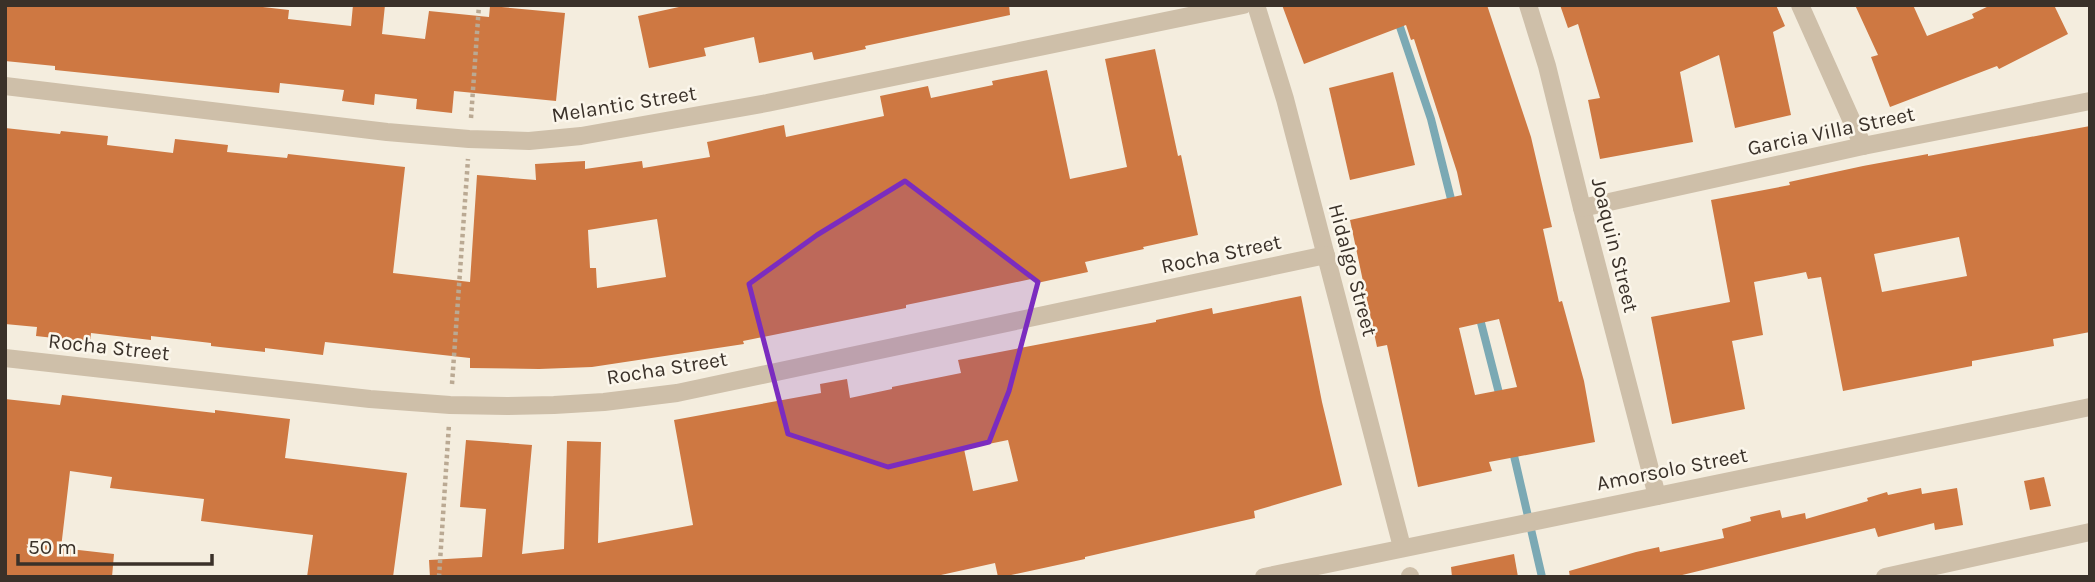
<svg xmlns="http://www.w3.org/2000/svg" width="2095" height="582" font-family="Karla,sans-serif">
	<rect width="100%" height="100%" fill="#f4edde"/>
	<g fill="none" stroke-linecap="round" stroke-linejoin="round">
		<g stroke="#7ba9b4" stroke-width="8">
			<path d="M1397,18L1431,119L1453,207"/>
			<path d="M1479,315L1501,401"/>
			<path d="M1512,447L1542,577"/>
		</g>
	</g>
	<g fill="#ce7842" fill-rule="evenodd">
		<path d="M5,5H245L289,10L288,19L351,26L353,5H385L382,34L425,39L429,11L489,17L490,6L565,13L556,101L454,91L452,113L416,109L417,99L375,94L374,105L342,101L344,90L280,83L279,93L55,70V66L5,61Z"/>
		<path d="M688,5H1009L1010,15L865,46L866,49L814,60L812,52L759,63L754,37L704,48L706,56L649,68L638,16Z"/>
		<path d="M1282,5H1487L1531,137L1552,227L1543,229L1559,302L1562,301L1584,381L1595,442L1489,462L1492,471L1418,487L1387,345L1377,347L1350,220L1462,195L1457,172L1414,39L1411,40L1406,25L1304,64ZM1499,319L1517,387L1475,395L1459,328Z"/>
		<path d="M1560,5H1776L1785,26L1773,32L1791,115L1735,128L1719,55L1680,72L1693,142L1600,159L1588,100L1600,98L1578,24L1568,28Z"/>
		<path d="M1855,5H1913L1927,36L1974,18L1972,14L1991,5H2054L2068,34L1999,69L1997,66L1890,107L1871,57L1878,55Z"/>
		<path d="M1155,49L1178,156L1181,155L1198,235L1143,247L1144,249L1085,262L1088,272L1037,283L1036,278L906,305V308L743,341L744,344L592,367L539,369L470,368V358L325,342L323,355L265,348V352L211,346V343L151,336V340L91,333L90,342L36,336L37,327L5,324V128L60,134L61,131L108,136L107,145L173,153L175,139L228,145L227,152L287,158L288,154L405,167L393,273L470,282L477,175L536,180L535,164L585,161V169L642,161L643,168L710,157L707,142L784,125L786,137L884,116L880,96L928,86L931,98L993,85L992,81L1047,70L1070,179L1127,167L1105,59ZM657,219L666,277L597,288L596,268H590L588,230Z"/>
		<path d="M1393,72L1415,165L1350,180L1329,88Z"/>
		<path d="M2090,126V332L2053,339L2054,346L1972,361V366L1843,391L1821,277L1808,279L1806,272L1754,282L1763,335L1732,341L1745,409L1672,424L1651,317L1730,302L1711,200L1790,185L1789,182L1863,166L1928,154V156ZM1959,237L1967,276L1882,292L1874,254Z"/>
		<path d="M1301,296L1322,402L1342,485L1254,511L1255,518L1085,557V559L1002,577H998L995,563L932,577H430L429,560L482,557L486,509L460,507L466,440L532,445L522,554L564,549L567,441L601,442L598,543L693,525L674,420L821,393L820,384L847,379L850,398L892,389V387L961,373L958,360L1156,322V320L1212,308L1213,314ZM1008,440L1018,481L973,491L964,449Z"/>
		<path d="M62,395L215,413V410L290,419L285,458L407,473L393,577H307L313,535L201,521L204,499L110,488L112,477L70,471L61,548L114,554L112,577H5V399L60,405Z"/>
		<path d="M2044,477L2051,506L2030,510L2024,481Z"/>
		<path d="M1921,488L1922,494L1957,488L1963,525L1935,530L1934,523L1878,537L1875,528L1674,577H1570L1569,571L1636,552L1659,547L1660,552L1724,538L1722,529L1751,521L1750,517L1780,510L1782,518L1805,513L1806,519L1868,501L1867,498L1887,492L1888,495Z"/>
		<path d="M1514,554L1518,577H1452L1451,567Z"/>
	</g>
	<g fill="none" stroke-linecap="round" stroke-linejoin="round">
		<g stroke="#baa993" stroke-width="4.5" stroke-dasharray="3.5 3.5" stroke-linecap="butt">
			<path d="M471,118L479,5"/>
			<path d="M452,384L468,159"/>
			<path d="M439,577L449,424"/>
		</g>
		<g stroke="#cebfa9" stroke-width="18">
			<path d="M1256,5L1285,99L1402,547"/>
			<path d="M1528,5L1547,66L1582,208L1657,496"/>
			<path d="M1800,5L1863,146"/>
			<path d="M5,86L387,132L469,139L529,141L581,136L767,103L1243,5"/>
			<path d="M1582,208L1863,146L2090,101"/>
			<path d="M5,358L370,399L450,405L507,406L554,405L604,402L677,393L1326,255"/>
			<path d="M1410,576V577"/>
			<path d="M1264,577L2090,407"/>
			<path d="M1885,577L2090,532"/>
		</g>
	</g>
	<path fill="#7b2cbf" fill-opacity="0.2" stroke="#7b2cbf" stroke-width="5" stroke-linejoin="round" d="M905,181L1038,282L1009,391L989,442L888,467L788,434L749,284L817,235Z"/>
	<g text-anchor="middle" stroke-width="5" stroke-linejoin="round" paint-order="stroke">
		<g font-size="21" fill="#3a3129" stroke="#fbf6eb">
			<text transform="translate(624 104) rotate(-9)" y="7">Melantic Street</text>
			<text transform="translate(1831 131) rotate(-12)" y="7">Garcia Villa Street</text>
			<text transform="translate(1615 245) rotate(76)" y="7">Joaquin Street</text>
			<text transform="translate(1221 254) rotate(-12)" y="7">Rocha Street</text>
			<text transform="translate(1353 270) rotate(75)" y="7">Hidalgo Street</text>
			<text transform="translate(109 347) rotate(6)" y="7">Rocha Street</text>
			<text transform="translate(667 368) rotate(-9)" y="7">Rocha Street</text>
			<text transform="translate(1672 469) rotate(-11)" y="7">Amorsolo Street</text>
		</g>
	</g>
	<rect width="2095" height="582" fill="none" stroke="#3a3129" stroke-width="14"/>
	<path d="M18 554v10h194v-10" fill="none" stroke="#3a3129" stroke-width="3.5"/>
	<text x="28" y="554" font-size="21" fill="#3a3129" stroke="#fbf6eb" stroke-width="5" paint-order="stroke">50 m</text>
</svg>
